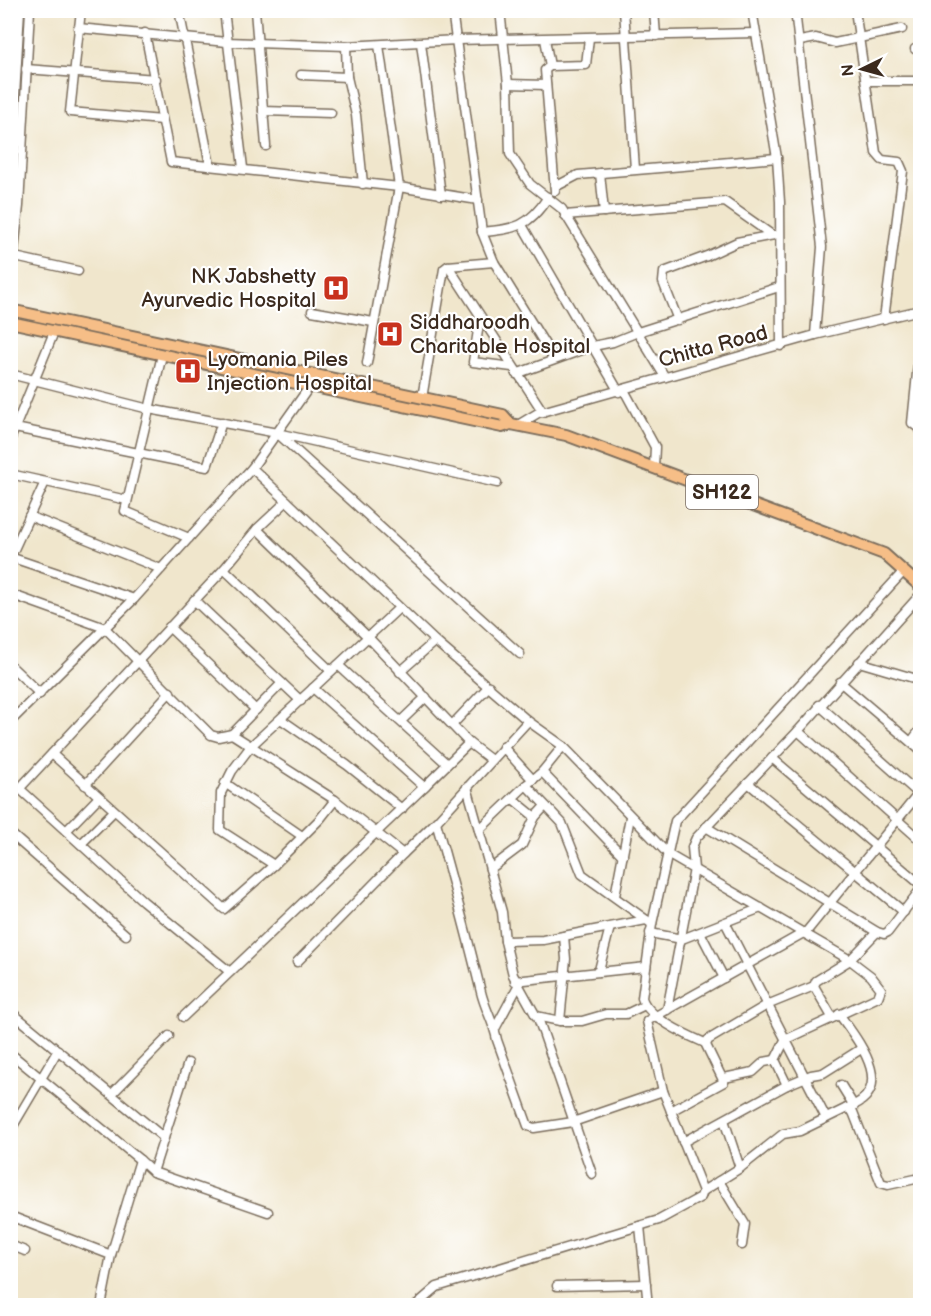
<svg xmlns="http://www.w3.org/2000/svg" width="931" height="1316" font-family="'Balsamiq Sans',sans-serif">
	<rect width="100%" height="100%" fill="#fff"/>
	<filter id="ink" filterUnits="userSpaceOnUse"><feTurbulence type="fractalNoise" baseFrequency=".0167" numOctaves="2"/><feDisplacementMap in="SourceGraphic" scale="12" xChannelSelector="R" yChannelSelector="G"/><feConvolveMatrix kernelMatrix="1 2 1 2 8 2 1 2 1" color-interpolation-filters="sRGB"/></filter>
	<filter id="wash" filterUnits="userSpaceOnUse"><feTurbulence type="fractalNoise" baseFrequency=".008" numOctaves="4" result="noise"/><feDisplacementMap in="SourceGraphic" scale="24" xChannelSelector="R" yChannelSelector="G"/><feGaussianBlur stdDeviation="1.35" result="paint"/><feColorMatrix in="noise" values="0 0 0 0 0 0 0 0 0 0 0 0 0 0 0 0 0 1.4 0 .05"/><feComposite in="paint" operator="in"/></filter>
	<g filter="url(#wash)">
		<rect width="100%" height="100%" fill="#f0e6cc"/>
	</g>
	<g filter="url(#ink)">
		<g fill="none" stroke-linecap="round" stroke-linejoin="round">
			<defs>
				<g id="minor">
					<path d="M81,10L70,112L162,120"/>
					<path d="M179,10L210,165"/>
					<path d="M224,10L243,168"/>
					<path d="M255,10L266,146"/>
					<path d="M452,10L482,232L494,262L554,359"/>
					<path d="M500,10L508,84L510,154L530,184L562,209L665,377"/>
					<path d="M624,10L635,169"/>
					<path d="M654,10L656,36"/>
					<path d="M752,10L777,158L780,202L781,346"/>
					<path d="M795,10L822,247L815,335"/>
					<path d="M855,10L876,153L882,160L899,162L903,171L884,319"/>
					<path d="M78,28L227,42L346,46L457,40L755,33"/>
					<path d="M145,33L171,162L399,187L478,200"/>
					<path d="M545,39L550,66"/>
					<path d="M800,41L816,38L835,43L902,29"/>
					<path d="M421,43L441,195"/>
					<path d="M346,46L347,77L356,115L363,184"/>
					<path d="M915,49H920"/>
					<path d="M26,69L156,79"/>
					<path d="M301,75L347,77"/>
					<path d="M866,81H920"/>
					<path d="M508,84L546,85"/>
					<path d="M263,111L331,113"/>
					<path d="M600,173L604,212"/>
					<path d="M10,182L20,10"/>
					<path d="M555,187L578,175L777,158"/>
					<path d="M555,191L545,70L550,66L586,65L589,38"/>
					<path d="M565,215L725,202L772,235"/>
					<path d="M522,225L619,392"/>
					<path d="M482,232C515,229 529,227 548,197"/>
					<path d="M15,257L78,271"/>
					<path d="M448,266L543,412"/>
					<path d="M10,287L19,206L30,10"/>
					<path d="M312,311L373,322"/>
					<path d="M480,318L473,362L512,367"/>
					<path d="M678,320L663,282L664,272L707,256L737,242L774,235"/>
					<path d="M920,344L912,423L920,429"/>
					<path d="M162,355L125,511L189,538"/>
					<path d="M367,363L399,187L379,45"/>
					<path d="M10,374L149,409L277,433L497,483"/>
					<path d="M516,374L593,346L613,342L638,332L779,287"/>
					<path d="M624,390L655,447L654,467"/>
					<path d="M422,398L444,269L448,266L494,262"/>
					<path d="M518,425L538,413L815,335L920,310"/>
					<path d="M15,428L207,467L222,422"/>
					<path d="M277,433L520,654"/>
					<path d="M10,440L54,332"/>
					<path d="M10,474L127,500"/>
					<path d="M287,501L435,641L528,721L563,746L669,855L850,960L871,976L881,989L878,997L785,1040L775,1060L787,1085"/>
					<path d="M29,516L161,569"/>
					<path d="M257,529L368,637L469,743L490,759"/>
					<path d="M10,557L134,599"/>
					<path d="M10,558L45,482"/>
					<path d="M224,569L331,671"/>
					<path d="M10,594L105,628L211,735L218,737L232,734"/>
					<path d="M194,600L301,701"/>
					<path d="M169,627L256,710"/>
					<path d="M859,662L920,680"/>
					<path d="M10,665L40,694"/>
					<path d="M338,665L447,764"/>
					<path d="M400,672L435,641"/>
					<path d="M840,682L920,750"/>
					<path d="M282,683L232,734L335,800L403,854L436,822L528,721"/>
					<path d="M313,688L424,787L469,743"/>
					<path d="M819,705L920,795"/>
					<path d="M282,720L347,765L402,809"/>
					<path d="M401,721L426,697"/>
					<path d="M10,722L134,599L252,468L317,376"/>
					<path d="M452,725L489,686"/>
					<path d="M798,731L920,840"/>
					<path d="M911,742L920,730"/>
					<path d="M563,746L542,772L526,785L562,823L582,874L652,924"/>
					<path d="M503,747L533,780"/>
					<path d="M52,754L224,909L274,865L320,819L335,800"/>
					<path d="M772,758L920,884"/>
					<path d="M542,772L623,856"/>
					<path d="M10,780L143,901L230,972"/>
					<path d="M225,783L302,836"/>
					<path d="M748,783L904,912"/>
					<path d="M85,785L170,692"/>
					<path d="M467,787L502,912L505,941L513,975L536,1016L560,1021H582L606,1014H626L645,1005"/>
					<path d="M19,789L224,569L257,529L287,501L252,468"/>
					<path d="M513,799L535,817"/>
					<path d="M436,822C452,879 467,935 481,992C485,1009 494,1023 497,1040L528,1126L534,1128L573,1122L663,1091"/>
					<path d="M706,827L877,932L884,934L888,932L920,890"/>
					<path d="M479,830L526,785"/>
					<path d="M66,831L98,798"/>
					<path d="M10,833L126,935"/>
					<path d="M81,844L113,812"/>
					<path d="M274,865L220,830L221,793L232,771L251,746L399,608"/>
					<path d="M490,869L522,845L535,817L545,806"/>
					<path d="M615,896L630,817"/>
					<path d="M726,924L826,1118"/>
					<path d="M650,933L682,939L761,908"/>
					<path d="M701,934L724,978"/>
					<path d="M505,941L543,940L646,920"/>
					<path d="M297,962L403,854"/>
					<path d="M599,970L610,927"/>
					<path d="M515,981L646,967"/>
					<path d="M667,1010L694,869L692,847L696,838L798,731L920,595"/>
					<path d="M10,1011L164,1138"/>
					<path d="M839,1014C859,1042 898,1090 847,1108"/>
					<path d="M183,1017L426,785"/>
					<path d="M832,1017L814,986L816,981L850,960L877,932"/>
					<path d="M538,1018L592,1174"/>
					<path d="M560,1021L566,959L564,936"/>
					<path d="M496,1027L518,986"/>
					<path d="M705,1043C687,1035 648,1018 642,998L652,924L675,821L903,572"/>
					<path d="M10,1053L140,1160"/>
					<path d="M724,1078L753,1072L764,1062L775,1060"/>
					<path d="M841,1085L854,1106"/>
					<path d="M112,1094L169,1036"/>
					<path d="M671,1111L724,1082L706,1045L708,1040L767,1005L814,986"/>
					<path d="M724,1120L740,1168"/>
					<path d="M10,1131L58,1050"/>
					<path d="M683,1142L787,1085L811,1075L823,1073L861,1049"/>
					<path d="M153,1172L188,1063"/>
					<path d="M719,1181L745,1224L742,1245"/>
					<path d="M703,1191L740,1168L783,1134L800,1131L847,1108L853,1112L881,1183L888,1185L920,1178"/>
					<path d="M10,1216L111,1255L101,1306"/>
					<path d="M640,1226L648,1306"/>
					<path d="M10,1245L25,1251"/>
					<path d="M111,1255L140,1160L153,1172L268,1212"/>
					<path d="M557,1286L646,1284"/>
					<path d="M415,1306L437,1287L659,1220L701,1197L703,1191L663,1091L647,1021L807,931L920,792"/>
				</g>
				<g id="major">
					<path d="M10,310L503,415L511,424"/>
					<path d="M10,322L502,427L511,424L566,435L884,554L920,586"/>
				</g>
			</defs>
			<use href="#minor" stroke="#7a6c5b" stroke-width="11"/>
			<use href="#major" stroke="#7a6c5b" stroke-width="14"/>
			<use href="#minor" stroke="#fff" stroke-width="8"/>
			<use href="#major" stroke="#f6be87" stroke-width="10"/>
		</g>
	</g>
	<defs>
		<symbol id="hospital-square" viewBox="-11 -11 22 22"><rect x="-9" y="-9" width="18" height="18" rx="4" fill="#c8321e" stroke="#fff"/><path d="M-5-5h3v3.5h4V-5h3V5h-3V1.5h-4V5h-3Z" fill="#fff"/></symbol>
	</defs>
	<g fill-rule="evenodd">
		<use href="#hospital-square" x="321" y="273" width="30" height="30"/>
		<use href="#hospital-square" x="375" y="319" width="30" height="30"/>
		<use href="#hospital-square" x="173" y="356" width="30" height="30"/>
	</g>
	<g text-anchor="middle" stroke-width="4.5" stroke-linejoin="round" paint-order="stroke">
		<rect fill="#fff" stroke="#766a62" stroke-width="1.5" x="686" y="475" width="72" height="34" rx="4.5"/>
		<g font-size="20" font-weight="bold" fill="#3b2a1e">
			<text x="722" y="499">SH122</text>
		</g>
		<g font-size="21" fill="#3b2a1e" stroke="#fff" text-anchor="start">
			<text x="316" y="283" text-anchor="end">NK Jabshetty<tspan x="316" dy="24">Ayurvedic Hospital</tspan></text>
			<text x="410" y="329">Siddharoodh<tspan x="410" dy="24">Charitable Hospital</tspan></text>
			<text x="207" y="366">Lyomania Piles<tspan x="207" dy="24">Injection Hospital</tspan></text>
		</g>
		<g font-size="21" fill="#3b2a1e" stroke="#fff">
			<text transform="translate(713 346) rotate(-15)" y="7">Chitta Road</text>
		</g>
	</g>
	<rect width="931" height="1316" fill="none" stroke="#fff" stroke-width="36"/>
	<g transform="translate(862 69) rotate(265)" stroke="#ffffff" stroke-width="4.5" paint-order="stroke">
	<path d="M0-4.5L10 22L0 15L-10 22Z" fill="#3b2a1e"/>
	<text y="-9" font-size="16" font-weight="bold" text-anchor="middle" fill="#3b2a1e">N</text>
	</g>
</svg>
